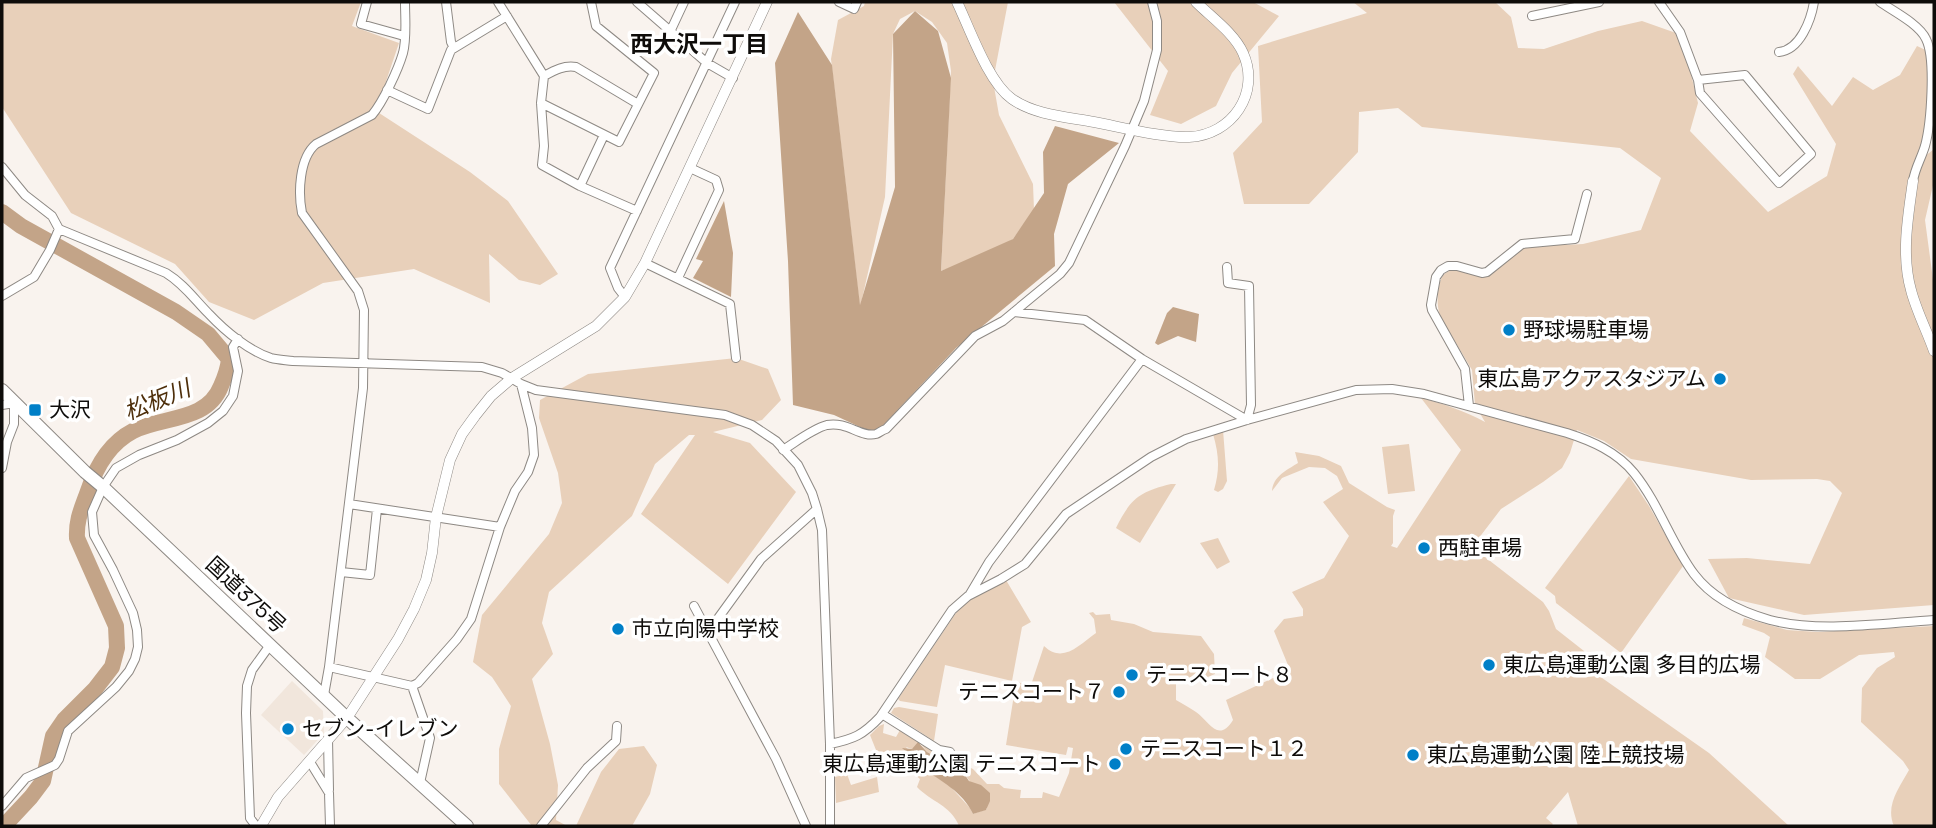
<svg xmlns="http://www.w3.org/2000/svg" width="1936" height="828" font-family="'Space Grotesk','Noto Sans JP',sans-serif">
<rect width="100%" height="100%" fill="#f9f3ee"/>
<path fill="#f1e6dc" d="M292,681L323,711L324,733L304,755L261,715Z"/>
<path fill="#e8d0ba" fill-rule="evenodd" d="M2,2H361L352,26L399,43L376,111L470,172L508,201L558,274L540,285L519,280L489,254L490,303L414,269L323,283L254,320L209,302L175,264L71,213L2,107Z
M865,2H1008L993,81L999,115L1033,184L1034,210L1013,239L987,255L941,271L951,71L947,43L932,22L915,11L900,19L893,34L885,197L860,308L831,59L838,20L864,6Z
M1114,2H1253L1279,16L1232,73L1216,106L1181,124L1150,115L1168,71Z
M1353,2H1495L1511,17L1518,48L1544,49L1598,31L1642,21L1676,33L1687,58L1698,103L1690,131L1768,212L1827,176L1836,144L1793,74L1798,66L1832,106L1853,77L1873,90L1900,75L1917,46L1934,54V76L1924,157L1934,149V181L1925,220L1934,287V605L1804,615L1729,598L1708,559L1747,558L1810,564L1842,493L1830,481L1817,479L1751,480L1631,459L1604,441L1577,430L1570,453L1562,468L1543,482L1501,509L1472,547L1543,602L1549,611L1556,629L1584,651L1595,673L1709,753L1789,826H1578L1568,792L1546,818L1553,824L1551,826H959C951,805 931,802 917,787L920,779L913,773L911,767L891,763L878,770L877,764L871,760V755L876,750L870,735L879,726L884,724L883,733L896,737L900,730L939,753L973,769L987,784H999L1004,788L1021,790L1020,798H1042L1043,792L1059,797L1069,773L1073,748L1068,747L1066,755L1006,745L1016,682L1031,685L1044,646C1063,664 1079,645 1096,633L1094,619L1089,613L1093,612L1096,615L1110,614L1111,620L1134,624L1153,632L1201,636L1214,654L1215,674L1198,681L1176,683V700C1183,704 1190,708 1196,712C1209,721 1218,744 1233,720L1226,700L1290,670L1274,631L1284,619L1303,616V609L1292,592L1324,578L1349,536L1323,502L1343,489L1337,476L1325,468L1309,467L1282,478L1272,491C1273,476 1287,470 1298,463L1295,452L1319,456L1341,466L1349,483L1387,507L1395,510L1393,516V543L1391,546L1397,548L1461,450L1421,398C1444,404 1465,411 1485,422L1475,405L1472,370L1440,316C1437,306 1437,297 1439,287C1443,259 1468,273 1486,277L1493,273L1521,248L1564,242L1567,245L1583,244L1641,230L1661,178L1620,148L1422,127L1398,108L1359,112L1358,152L1309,204H1244L1233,153L1262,122L1258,46L1367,13ZM921,744L927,752L963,772L987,805V809L973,814L970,808L949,785L921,767L906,747L912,749Z
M736,358L768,369L781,400L762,420L713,432L750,443L796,492L728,584L641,514L695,435H689L655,464L632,516L549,592L542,623L553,654L532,679L550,744L558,785L556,820L567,826H532L499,784V749L511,706L492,677L473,662L482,615L549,534L562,503L558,473L539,418L540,400L588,374Z
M1223,430L1227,481L1223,489L1218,492L1214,490C1220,470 1219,454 1213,434Z
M1409,444L1415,491L1388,494L1382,447Z
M1629,476L1649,506L1683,566L1621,653L1556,603L1555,596L1545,588Z
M1171,484H1176L1140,543L1116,528C1131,498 1139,492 1171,484Z
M1218,538L1230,562L1217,569L1200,543Z
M1006,580L1031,622L1022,627L1012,681L945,665L937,707L900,701L898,699L956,613L967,602L977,595Z
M1744,618L1787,630L1818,632L1934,626V826H1894C1885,806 1899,788 1909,770L1903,761L1861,722L1862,688L1877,668L1895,657L1894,652L1859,655L1820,679H1795L1765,657L1770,637L1764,633L1742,625Z
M899,707L938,714L934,741L891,713L894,708Z
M644,746L657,765L650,794L632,826H576L601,772L619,749Z
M847,774L851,785L877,777L879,792L836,803L835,777Z"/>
<path fill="#c3a488" d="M915,11L938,31L951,78L941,271L1013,239L1044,193L1043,152L1055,126L1119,143L1068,184L1054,234L1055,266L956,348L875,434L834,415L793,405L788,261L775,63L798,12L832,65L860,305L895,187L893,34Z
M724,201L733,253L731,297L693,278L703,261L696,259Z
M1173,307L1199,314L1196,342L1178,336L1158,345L1155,343L1167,313Z
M918,742L927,752L963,772L969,781L981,785L990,793V801L986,810L973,814C963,792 941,781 922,768C915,763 910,754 902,748L912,749Z"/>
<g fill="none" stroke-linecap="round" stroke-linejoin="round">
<path stroke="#c3a488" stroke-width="16" d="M2,212L21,226L176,312L208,334L229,359C228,369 225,377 221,386C207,422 163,416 133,431C110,443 96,467 88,491C82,508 76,519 77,538L116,626L117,648L112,667L95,689L64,720L53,736L43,781L31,797L4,826"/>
<defs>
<path id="minor" d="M367,2L361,24L404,36
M446,2L451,42L454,48
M498,2L544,76L541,103L544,146L542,165L580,186L637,211
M637,2L707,63L733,78
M839,2L854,9L857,2
M1659,2L1680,32L1698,80
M1880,2C1893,11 1919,24 1926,39C1936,59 1931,124 1925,146C1921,159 1915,168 1913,181
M1532,16L1599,2
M670,32L684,2
M1779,52C1800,50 1811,20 1814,2
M1745,75L1811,154L1779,183L1700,93L1698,80Z
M544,76C555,70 564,65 576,67L638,104
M387,90L428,109L451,50L507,16
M541,103L619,142L654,73L596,26L591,2
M2,167L25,195L52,216L59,229L166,273C184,284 195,300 209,314C225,331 249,351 271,358C278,360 286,360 293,361L482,367L502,373L521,384L536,390L725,415L752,425L776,441L798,465L812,493L817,509L822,530L830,744V826
M580,186L604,135
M645,263L730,304L736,358
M678,278L719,190L716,180L690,168
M2,296L34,277L50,250L59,229
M625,297L618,288L610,268L735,2
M1014,312L1085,320L1142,359L1247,420L1251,405L1249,286L1228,283L1227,267
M2,405L14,403V424L7,442L2,468
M1469,406L1465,369L1432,310L1431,305L1436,277L1441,270L1448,266H1457L1482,273L1487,272L1522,244L1575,239L1587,194
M783,450C796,442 812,429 827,425C847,421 861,438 876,434C879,433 882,430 886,429L975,336L1003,321L1060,274L1069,263L1125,146L1144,101L1157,50V21L1152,2
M349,504L500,527
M341,572L370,575L377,509
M970,594L989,562L1142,359
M694,606L776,759L806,826
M707,631L711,628L761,559L817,509
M329,667L412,686L418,683L457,639L471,619L500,527L515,491L528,472L534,455L532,428L521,384
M412,686L430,738L420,783
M324,695L329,667L363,388L364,310L358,291L302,213C298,193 299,158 316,144L372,115C383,102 398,70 403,53C407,38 405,18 405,2
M882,714L939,750L950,752
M328,739L329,790
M830,744C854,739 863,735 880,717L952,610L968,596L1001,579L1025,564L1066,514L1151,457L1186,439L1247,420L1356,390L1392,389L1424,394L1567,433C1592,441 1617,452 1634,473C1659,504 1671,543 1694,574C1712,598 1741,612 1770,620C1819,633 1884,623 1934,620
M310,762L329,793L330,826
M2,806L26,778L55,765L59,759L68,731L116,687L129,671L135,659L138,647L137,630L133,613L113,570L94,535L92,512L103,487L116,468L139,455L177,440L208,423L223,411L233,396L238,371L233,347L238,339
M256,826L250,818L246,713L247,686L252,670L270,645
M541,826L587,768L616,741L617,726"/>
<path id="tertiary" d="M957,2C970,29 988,82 1012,99C1035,115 1067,117 1094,122C1121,127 1163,138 1189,137C1232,135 1261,93 1243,53C1234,33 1211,17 1196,2
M1913,181C1908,216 1901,255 1911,290C1916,310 1927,331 1934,351
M261,826L278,797L347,718L398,639L414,609L426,580L432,553L436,517L450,460L462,434L475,416L491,396L512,378L596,326L625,297L645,263L767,2"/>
<path id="trunk" d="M2,390L85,472L103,487L347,718L467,826"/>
</defs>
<use href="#minor" stroke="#8e8984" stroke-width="10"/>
<use href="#tertiary" stroke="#8e8984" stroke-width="11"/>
<use href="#trunk" stroke="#8e8984" stroke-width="14"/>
<use href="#minor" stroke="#fff" stroke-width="8"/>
<use href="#tertiary" stroke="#fff" stroke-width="10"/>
<use href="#trunk" stroke="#fff" stroke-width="12"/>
</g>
<g fill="#007fc7" stroke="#fff" stroke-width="2.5">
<circle cx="1509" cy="330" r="7"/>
<circle cx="1720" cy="379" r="7"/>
<rect x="28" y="403" width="14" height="14" rx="3.5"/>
<circle cx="1424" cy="548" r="7"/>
<circle cx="618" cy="629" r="7"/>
<circle cx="1489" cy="665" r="7"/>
<circle cx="1132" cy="675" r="7"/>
<circle cx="1119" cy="692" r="7"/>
<circle cx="288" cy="729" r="7"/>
<circle cx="1126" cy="749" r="7"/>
<circle cx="1413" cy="755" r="7"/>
<circle cx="1115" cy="764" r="7"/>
</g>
<g text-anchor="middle" stroke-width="7" stroke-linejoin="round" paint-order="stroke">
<g font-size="21" fill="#0e0c0a" stroke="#fff" text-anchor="start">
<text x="1523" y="337">野球場駐車場</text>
<text x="1706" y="386" text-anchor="end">東広島アクアスタジアム</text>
<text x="49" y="417">大沢</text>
<text x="1438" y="555">西駐車場</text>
<text x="632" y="636">市立向陽中学校</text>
<text x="1503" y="672">東広島運動公園 多目的広場</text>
<text x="1146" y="682">テニスコート８</text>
<text x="1105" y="699" text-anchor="end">テニスコート７</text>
<text x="302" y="736">セブン-イレブン</text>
<text x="1140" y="756">テニスコート１２</text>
<text x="1427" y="762">東広島運動公園 陸上競技場</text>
<text x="1101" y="771" text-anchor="end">東広島運動公園 テニスコート</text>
</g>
<g font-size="21" fill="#0e0c0a" stroke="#fff">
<text transform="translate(246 595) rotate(43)" y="7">国道375号</text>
</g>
<g font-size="23" font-weight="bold" fill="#0e0c0a" stroke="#fff">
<text x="699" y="52">西大沢一丁目</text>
</g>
<g font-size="23" font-style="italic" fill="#4e2f0b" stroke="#fff">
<text transform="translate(157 400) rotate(-22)" y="8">松板川</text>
</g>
</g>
<rect width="1936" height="828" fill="none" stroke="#0e0c0a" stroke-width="7"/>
</svg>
